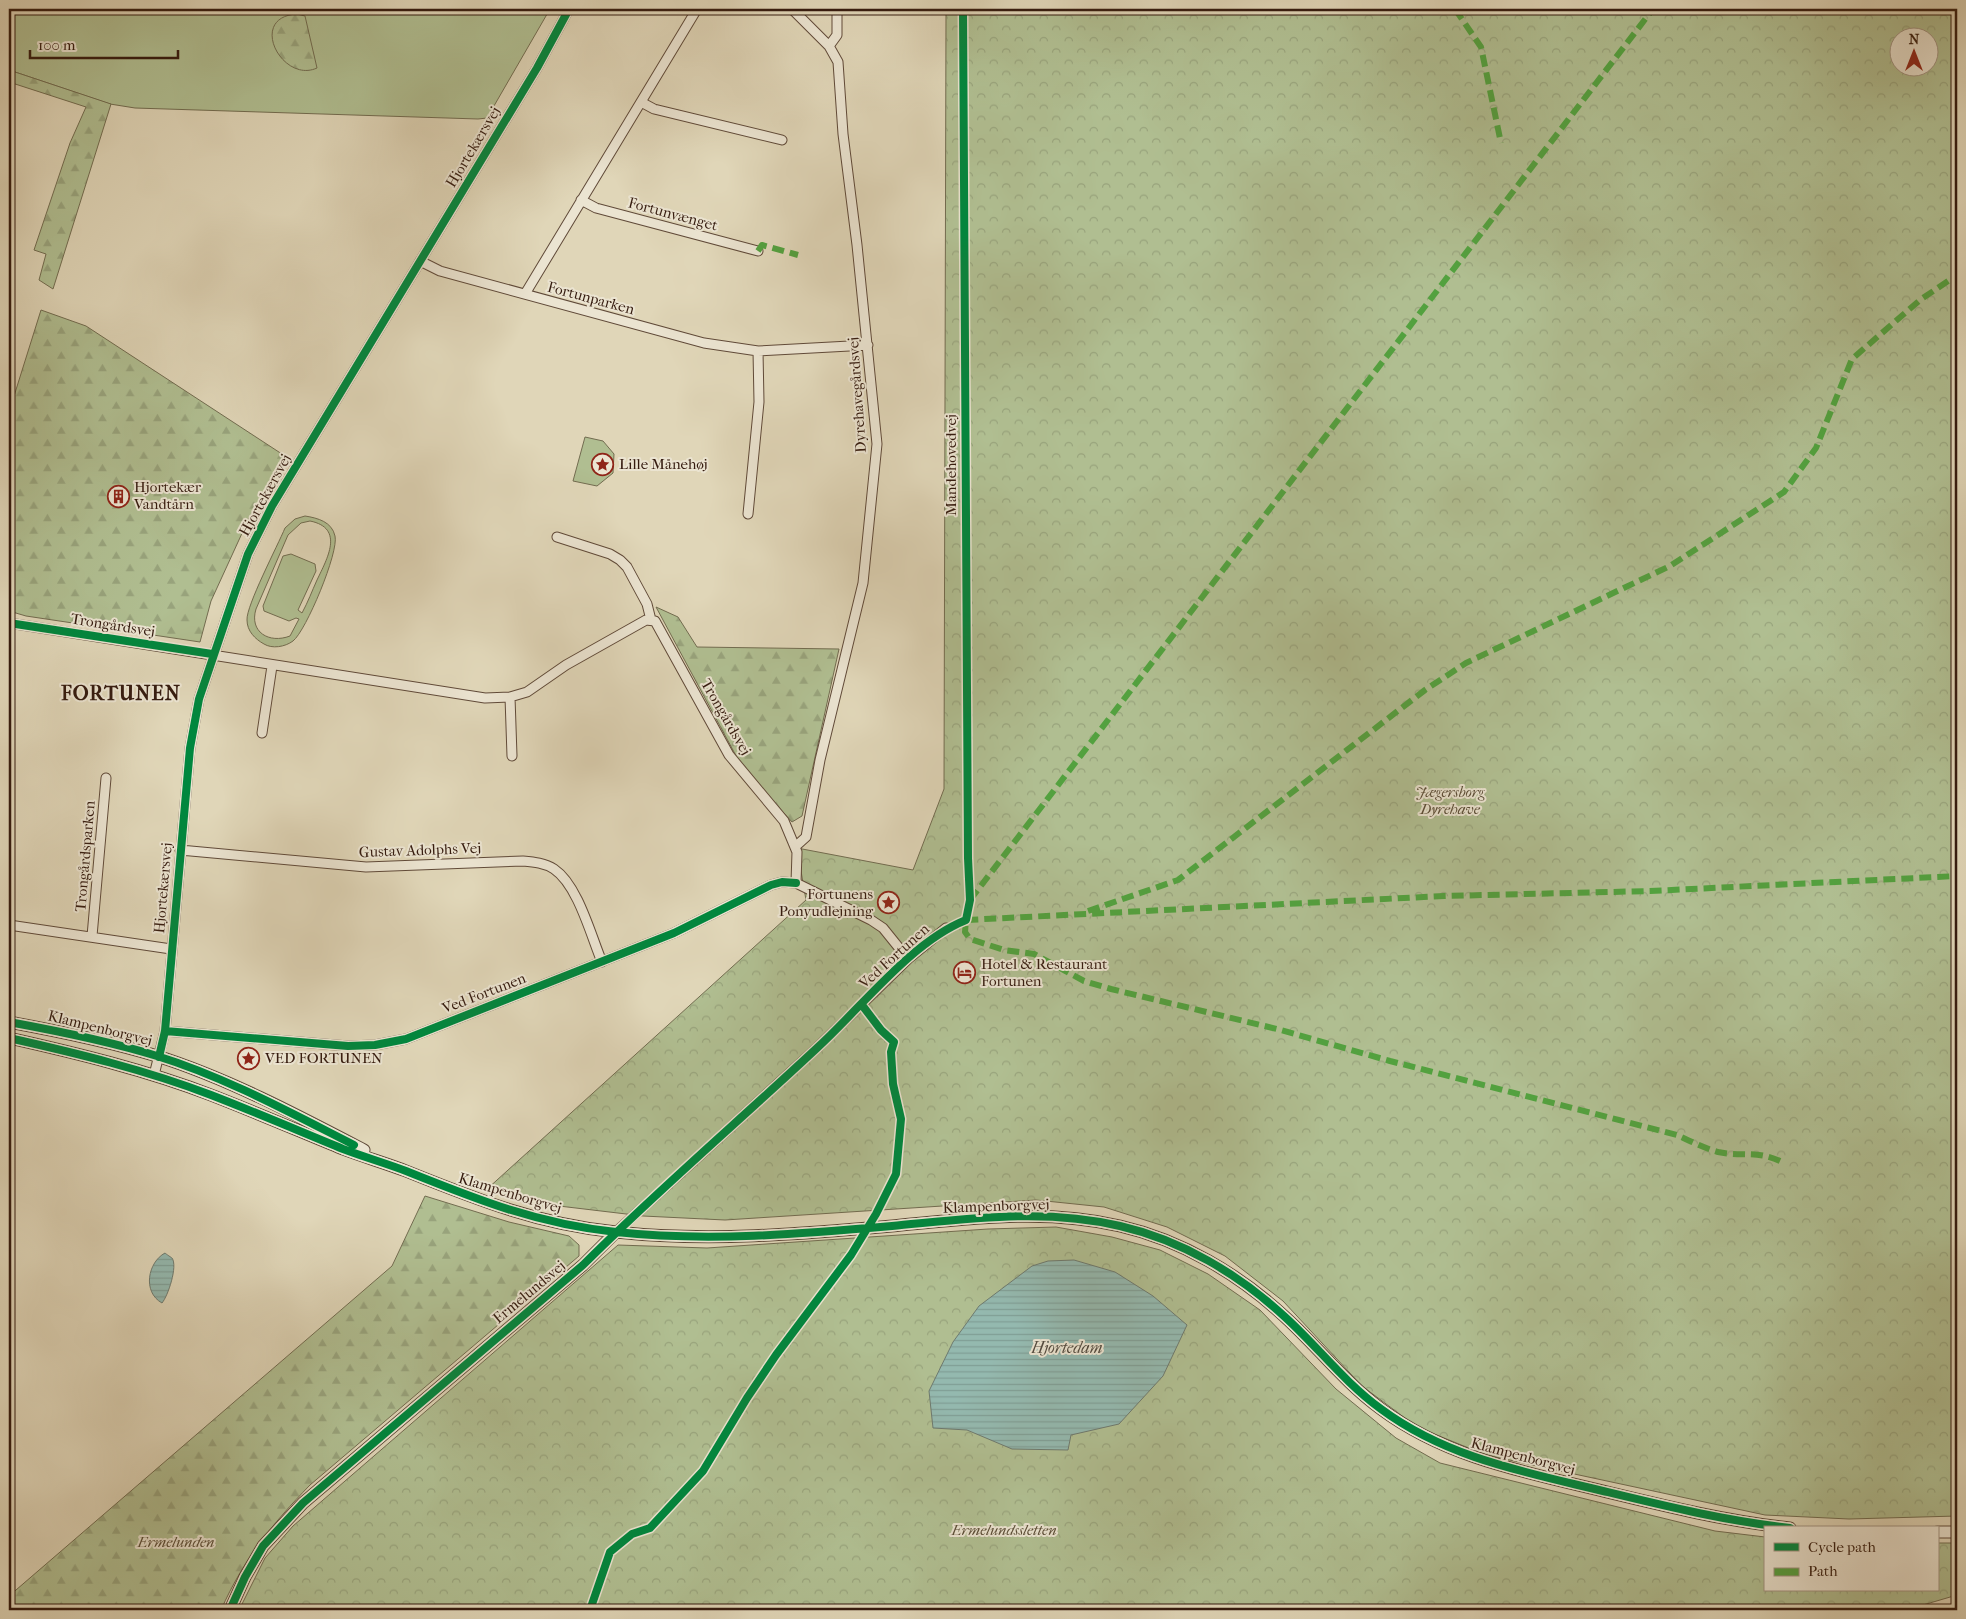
<svg xmlns="http://www.w3.org/2000/svg" width="1966" height="1619" font-family="'IM FELL French Canon',serif">
<defs>
<pattern id="forest-firs" width="22" height="20" patternUnits="userSpaceOnUse" patternTransform="scale(1.25)"><rect width="22" height="20" fill="#b0be91"/><path d="M5 1l3.5 6h-7zM16 11l3.5 6h-7z" fill="#98a37c"/></pattern>
<pattern id="park-crowns" width="20" height="18" patternUnits="userSpaceOnUse" patternTransform="scale(1.25)"><rect width="20" height="18" fill="#b0be91"/><path d="M2 6a3 3 0 1 1 6 0M12 15a3 3 0 1 1 6 0" fill="none" stroke="#98a37c"/></pattern>
<pattern id="water-rules" width="6" height="5" patternUnits="userSpaceOnUse" patternTransform="scale(1.25)"><rect width="6" height="5" fill="#94b9af"/><path d="M0 2.5h6" fill="none" stroke="#809e95"/></pattern>
</defs>
<rect width="100%" height="100%" fill="#e0d6b8"/>
<filter id="stains"><feTurbulence type="fractalNoise" baseFrequency=".004" numOctaves="4"/><feColorMatrix values="0 0 0 0 .2 0 0 0 0 .09 0 0 0 0 .02 0 0 0 .5 -.17"/></filter>
<radialGradient id="worn" r=".72"><stop offset=".6" stop-color="#630" stop-opacity="0"/><stop offset="1" stop-color="#630" stop-opacity=".3"/></radialGradient>
<path fill="#b0be91" stroke="#726c50" fill-rule="evenodd" d="M9,9H550L487,118L478,119L135,108L110,104L9,70Z
M585,437L603,441L614,454L613,473L597,486L573,481Z
M305,516C318,518 332,522 335,536C339,552 306,631 293,641C285,647 272,649 264,644C255,639 247,631 247,620C246,606 278,545 285,528L295,519ZM310,521C345,528 327,559 317,580C312,591 308,602 302,613L298,610L316,571L315,564L291,554L283,556L263,606L264,611L289,621L296,618L299,619L290,636C269,644 249,632 256,609L288,535L301,523Z"/>
<path fill="url(#forest-firs)" stroke="#726c50" d="M297,14L305,16L317,68C282,84 247,17 297,14Z
M9,70L111,104L53,289L39,280L46,254L34,250L70,143L86,107L9,82Z
M41,310L86,326L285,456L249,518L211,601L200,642L26,616L9,611V412Z
M656,607L678,617L697,647L839,649L802,816L792,822L741,765Z
M425,1196L509,1222L569,1236L579,1245V1256L310,1485C272,1524 243,1560 221,1610H9V1596L392,1266Z"/>
<path fill="url(#park-crowns)" stroke="#726c50" fill-rule="evenodd" d="M946,9H1957V1516L1849,1519L1765,1515L1486,1455L1417,1427L1362,1386L1283,1301L1225,1256L1167,1227L1104,1207L1036,1200L725,1220L643,1216L559,1206L486,1190L806,900L797,848L913,870L944,789ZM1898,38H1928V68H1898Z
M1056,1227L1112,1237L1160,1250L1208,1274L1260,1310L1336,1389L1396,1438L1440,1463L1715,1531L1765,1537V1590H1937V1543H1957V1595L1906,1610H239L265,1558L293,1526L618,1245L707,1248L988,1229Z"/>
<path fill="url(#water-rules)" stroke="#6e7a6f" d="M165,1253C166,1254 172,1258 172,1258C178,1266 168,1296 162,1303C142,1292 148,1262 165,1253Z
M1074,1260L1115,1272L1153,1296L1187,1325L1163,1376L1119,1424L1071,1435L1068,1450L1012,1449L967,1430L933,1428L929,1391L953,1342L979,1306L1032,1266L1048,1261Z"/>
<g fill="none" stroke-linecap="round" stroke-linejoin="round">
<defs>
<path id="minor" d="M792,9L829,46L838,62L843,134L857,245L877,444L863,583L820,760L806,837L796,846
M829,46L837,35V9
M641,102L654,109L782,140
M581,200L596,208L758,251
M420,261L440,271L704,343L758,351L868,345
M525,294L697,9
M748,514L759,402L758,351
M557,537L610,554L620,560L627,567L647,604L651,620
M9,623L485,698L510,697L527,692L566,665L646,620L655,621L729,755L784,821L797,852L796,883
M510,697L512,756
M262,733L272,666
M180,850L366,867L523,861C534,862 545,863 554,869C578,885 591,936 602,962
M9,925L171,949
M92,936L106,778
M165,1031L348,1046L375,1045L406,1039L674,933L771,885L782,882L796,883L871,920L883,928L908,959
M154,1075L165,1031L190,748L199,699L248,554L272,506L537,68L569,9
M616,1232L818,1047L908,959L946,928"/>
<path id="tertiary" d="M9,1022C58,1031 108,1041 157,1056C227,1078 299,1116 364,1150
M9,1038C76,1053 146,1070 211,1095C255,1112 299,1131 343,1149C364,1157 385,1163 406,1171C478,1200 538,1224 616,1232C707,1242 801,1234 892,1226C968,1219 1044,1208 1120,1226C1181,1240 1239,1274 1285,1317C1318,1347 1344,1382 1381,1409C1447,1458 1525,1472 1603,1491C1665,1506 1726,1521 1790,1528
M1937,1532H1957
M230,1610L245,1577L263,1546L303,1503L583,1265L616,1232"/>
</defs>
<use href="#minor" stroke="#604a39" stroke-width="11"/>
<use href="#tertiary" stroke="#604a39" stroke-width="13"/>
<use href="#minor" stroke="#ebe4d1" stroke-width="9"/>
<use href="#tertiary" stroke="#ebe4d1" stroke-width="11"/>
<path stroke="#53a13f" stroke-width="6" stroke-dasharray="12 6" stroke-linecap="butt" d="M1455,9L1481,47L1501,143
M758,251L762,245L798,255
M970,900L1653,9
M1088,911L1178,880L1425,690L1466,663L1670,566L1784,492L1816,448L1852,359L1920,300L1957,275
M1780,1161C1756,1150 1742,1157 1718,1152C1704,1148 1690,1141 1677,1135L1390,1061L1277,1029L1111,989L1084,981L1034,954L1004,950L970,939L965,932L966,920L1444,896L1650,891L1957,876"/>
<defs>
<path id="cycleway" d="M9,623L212,654
M9,1022C58,1031 109,1041 157,1056C225,1077 291,1113 354,1145
M165,1031L348,1046L375,1045L406,1039L674,933L771,885L782,882L796,883
M9,1038C76,1053 146,1070 211,1095C255,1112 299,1131 343,1149C364,1157 385,1163 406,1171C478,1200 538,1224 616,1232C707,1242 801,1234 892,1226C968,1219 1044,1208 1120,1226C1181,1240 1239,1274 1285,1317C1318,1347 1344,1382 1381,1409C1447,1458 1525,1472 1603,1491C1665,1506 1726,1521 1790,1528
M159,1057L165,1031L190,748L199,699L248,554L272,506L537,68L569,9
M230,1610L245,1577L263,1546L303,1503L583,1265C658,1190 739,1121 817,1048C861,1008 911,942 966,920L970,900L968,858L963,9
M590,1610L610,1552L632,1534L650,1528L703,1471L747,1398L776,1355L851,1255L876,1214L896,1174L901,1119L893,1084L891,1052L894,1042L881,1030L862,1005"/>
</defs>
<use href="#cycleway" stroke="#ebe4d1" stroke-width="11"/>
<use href="#cycleway" stroke="#00873e" stroke-width="8"/>
</g>
<defs>
<symbol id="sight-ring" viewBox="-11 -11 22 22"><circle r="9.5" fill="#ebe4d1" stroke="#8f2418" stroke-width="1.5"/><path d="M0-6L1.8-2.2L6-1.7L2.9 1.2L3.7 5.4L0 3.3L-3.7 5.4L-2.9 1.2L-6-1.7L-1.8-2.2Z" fill="#8f2418"/></symbol>
<symbol id="building-ring" viewBox="-11 -11 22 22"><circle r="9.5" fill="#ebe4d1" stroke="#8f2418" stroke-width="1.5"/><path d="M-4-6H4V6H1V3H-1V6H-4ZM-2.5-4.3h1.7v1.8h-1.7ZM.8-4.3h1.7v1.8H.8ZM-2.5-1h1.7V.8h-1.7ZM.8-1h1.7V.8H.8Z" fill="#8f2418"/></symbol>
<symbol id="hotel-ring" viewBox="-11 -11 22 22"><circle r="9.5" fill="#ebe4d1" stroke="#8f2418" stroke-width="1.5"/><path d="M-6-4.5h1.5V1H6V5H4.5V3h-9V5H-6ZM-4 0a1.8 1.8 0 1 1 3.6 0ZM.5 0V-2.5h3Q6-2.5 6 0Z" fill="#8f2418"/></symbol>
</defs>
<g fill-rule="evenodd">
<use href="#sight-ring" x="590" y="452" width="25" height="25"/>
<use href="#building-ring" x="106" y="484" width="25" height="25"/>
<use href="#sight-ring" x="876" y="890" width="25" height="25"/>
<use href="#hotel-ring" x="952" y="960" width="25" height="25"/>
<use href="#sight-ring" x="236" y="1046" width="25" height="25"/>
</g>
<g text-anchor="middle" stroke-width="4" stroke-linejoin="round" paint-order="stroke">
<g font-size="15" fill="#351b0f" stroke="#ebe4d1">
<text transform="translate(473 147) rotate(-59)" y="5">Hjortekærsvej</text>
<text transform="translate(673 214) rotate(15)" y="5">Fortunvænget</text>
<text transform="translate(591 298) rotate(15)" y="5">Fortunparken</text>
<text transform="translate(857 395) rotate(-94)" y="5">Dyrehavegårdsvej</text>
<text transform="translate(951 465) rotate(-90)" y="5">Mandehovedvej</text>
<text transform="translate(265 495) rotate(-61)" y="5">Hjortekærsvej</text>
<text transform="translate(113 625) rotate(9)" y="5">Trongårdsvej</text>
<text transform="translate(726 717) rotate(60)" y="5">Trongårdsvej</text>
<text transform="translate(420 850) rotate(-2)" y="5">Gustav Adolphs Vej</text>
<text transform="translate(85 856) rotate(-85)" y="5">Trongårdsparken</text>
<text transform="translate(163 888) rotate(-85)" y="5">Hjortekærsvej</text>
<text transform="translate(894 956) rotate(-42)" y="5">Ved Fortunen</text>
<text transform="translate(484 993) rotate(-21)" y="5">Ved Fortunen</text>
<text transform="translate(100 1028) rotate(14)" y="5">Klampenborgvej</text>
<text transform="translate(510 1193) rotate(17)" y="5">Klampenborgvej</text>
<text transform="translate(996 1206) rotate(-2)" y="5">Klampenborgvej</text>
<text transform="translate(529 1292) rotate(-40)" y="5">Ermelundsvej</text>
<text transform="translate(1523 1456) rotate(15)" y="5">Klampenborgvej</text>
</g>
<g font-size="15" fill="#351b0f" stroke="#ebe4d1" text-anchor="start">
<text x="619" y="469">Lille Månehøj</text>
<text x="134" y="492">Hjortekær<tspan x="134" dy="17">Vandtårn</tspan></text>
<text x="873" y="899" text-anchor="end">Fortunens<tspan x="873" dy="17">Ponyudlejning</tspan></text>
<text x="981" y="969">Hotel &amp; Restaurant<tspan x="981" dy="17">Fortunen</tspan></text>
<text x="265" y="1063">VED FORTUNEN</text>
</g>
<g font-size="15" font-style="italic" fill="#5a4c36" stroke="#ebe4d1">
<text x="1450" y="797">Jægersborg<tspan x="1450" dy="17">Dyrehave</tspan></text>
<text x="1004" y="1535">Ermelundssletten</text>
<text x="176" y="1547">Ermelunden</text>
</g>
<g font-size="16" font-style="italic" fill="#524a3f" stroke="#ebe4d1">
<text x="1067" y="1353">Hjortedam</text>
</g>
<g font-size="20" font-weight="bold" letter-spacing="1" fill="#351b0f" stroke="#ebe4d1">
<text x="121" y="700">FORTUNEN</text>
</g>
</g>
<rect width="1966" height="1619" fill="none" stroke="#e0d6b8" stroke-width="30"/>
<rect x="10" y="10" width="1946" height="1599" fill="none" stroke="#351b0f" stroke-width="2.5"/>
<rect x="15" y="15" width="1936" height="1589" fill="none" stroke="#351b0f"/>
<rect x="1764" y="1526" width="175" height="65" fill="#ebe4d1" stroke="#a29483"/>
<rect x="1774" y="1543" width="25" height="8" fill="#00873e" stroke="#a29483"/>
<text x="1808" y="1552" font-size="15" fill="#351b0f">Cycle path</text>
<rect x="1774" y="1568" width="25" height="8" fill="#53a13f" stroke="#a29483"/>
<text x="1808" y="1576" font-size="15" fill="#351b0f">Path</text>
<g transform="translate(1914 52)"><circle r="24" fill="#ebe4d1" stroke="#a29483"/>
<path d="M0-4L9 19L0 12L-9 19Z" fill="#8f2418"/>
<text y="-8" font-size="14" font-weight="bold" text-anchor="middle" fill="#351b0f">N</text>
</g>
<path d="M30 50v8h148v-8" fill="none" stroke="#351b0f" stroke-width="2.5"/>
<text x="38" y="50" font-size="15" fill="#351b0f" stroke="#ebe4d1" stroke-width="4" paint-order="stroke">100 m</text>
<rect width="100%" height="100%" filter="url(#stains)"/>
<rect width="100%" height="100%" fill="url(#worn)"/>
</svg>
